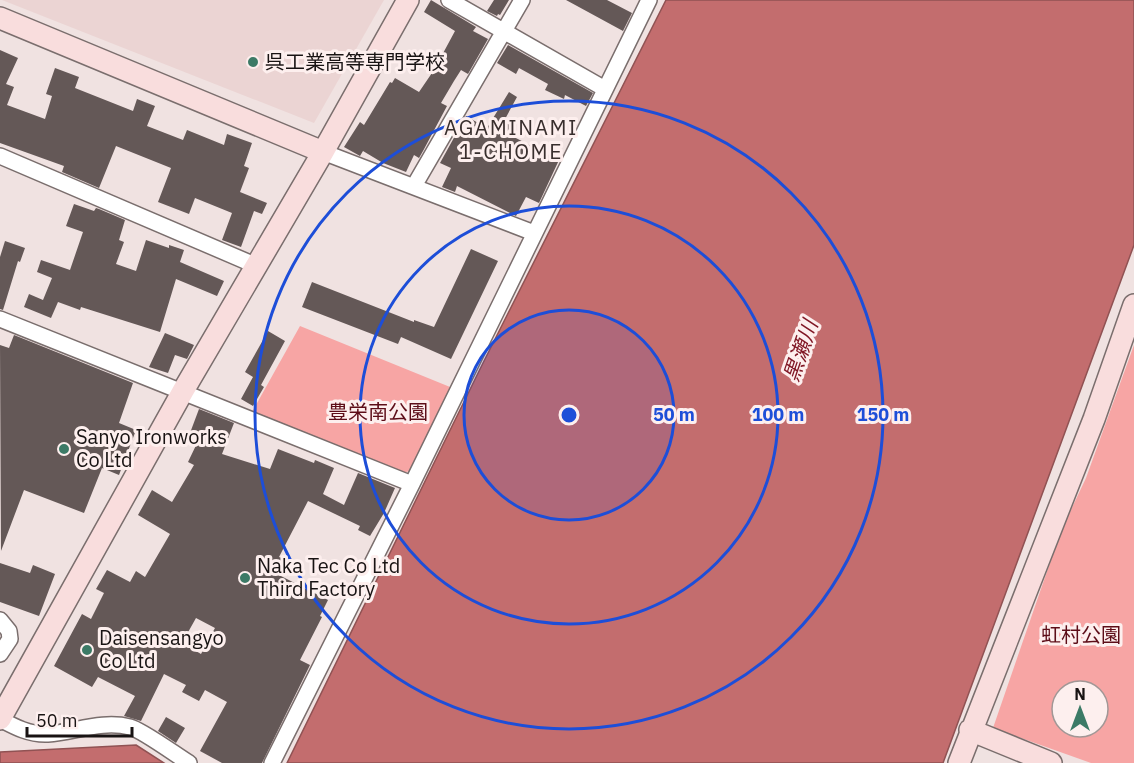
<svg xmlns="http://www.w3.org/2000/svg" width="1134" height="763" font-family="'IBM Plex Sans','Noto Sans JP',sans-serif">
<rect width="100%" height="100%" fill="#f0e2e1"/>
<path fill="#ebd4d3" d="M2,0H384L314,123Z"/>
<path fill="#f7a5a4" fill-rule="evenodd" d="M300,326L455,389L413,470L396,475L252,412Z
M1134,345V763H1091L993,728L1061,531L1086,478ZM1062,691H1098V727H1062Z"/>
<path fill="#c36d6e" stroke="#905253" stroke-width="1.5" d="M666,0H1134V245L943,763H287L483,363Z
M136,745L164,763H0V752Z"/>
<path fill="#645857" fill-rule="evenodd" d="M431,0L476,27L473,31L488,39L468,74L461,70L454,81L441,103L447,106L423,151L419,158L414,155L406,172L383,163L363,151L360,156L344,147L360,122L364,125L390,82L392,83L395,78L419,92L434,70L455,31L424,12Z
M494,0H509L500,15L498,14L497,16L487,11Z
M566,0H607L632,13L623,31Z
M508,45L593,93L586,106L565,95L564,99L545,90L548,84L519,68L516,74L497,63Z
M0,50L18,58L6,84L14,87L7,105L45,119L52,96L46,94L55,68L79,77L75,88L133,111L137,99L155,106L147,126L183,140L187,130L224,145L227,134L252,143L244,166L249,168L240,192L267,203L262,214L254,211L241,247L222,240L232,213L195,198L189,214L158,202L171,168L116,146L99,188L62,172L64,166L0,143Z
M509,92L517,97L504,121L511,126L506,133L559,160L539,203L526,197L516,216L457,186L455,192L442,187L451,168L440,163L466,116L487,128Z
M74,204L94,211L96,208L99,209L125,220L119,240L124,242L116,264L136,271L146,240L169,248V245L184,250L180,262L224,281L217,296L176,279L160,332L81,307L80,310L58,302L51,318L24,307L29,294L43,300L52,278L37,272L41,260L70,270L83,232L66,226Z
M5,241L25,248L20,262L18,261L3,310L0,309V257Z
M471,249L498,261L451,359L401,337L398,344L302,307L312,282L414,322V320L434,327Z
M268,331L285,341L261,385L264,387L253,406L241,399L253,377L245,372Z
M165,333L194,345L187,359L175,355L168,373L149,367Z
M14,335L133,383L119,423L136,430L119,475L102,468L84,513L24,490L1,551L0,345L9,348Z
M199,409L234,423L222,454L270,469L278,449L314,463L315,460L334,468L323,494L344,505L358,473L395,488L384,513L370,536L358,530L360,526L308,501L279,557L284,559L277,574L328,600L320,616L322,617L300,660L310,665L262,763H222L200,751L227,702L205,690L199,701L182,692L186,685L164,674L141,721L124,716L135,696L98,677L92,687L54,666L82,614L91,619L104,593L96,589L107,570L130,582L136,571L145,577L170,534L138,515L152,490L172,502L194,465L188,462L200,437L190,433ZM196,618L215,628L201,654L182,643Z
M0,563L30,573L33,565L55,574L39,616L0,602Z
M166,717L185,728L176,743L158,731Z"/>
<g fill="none" stroke-linecap="round" stroke-linejoin="round">
<defs>
<path id="street" d="M449,0L605,89
M323,152L534,233
M0,156L257,266
M414,186L522,0
M0,319L412,484
M0,620L9,631L10,639L0,654
M0,719C15,727 30,735 48,734C75,732 102,720 130,727C142,730 176,755 189,763
M272,763L412,484L649,0"/>
<path id="secondary" d="M0,18L323,152
M0,719L183,391L323,152L408,0
M970,730L1051,763
M959,763L1094,419L1134,305"/>
</defs>
<use href="#street" stroke="#7a6e6d" stroke-width="18"/>
<use href="#secondary" stroke="#7a6e6d" stroke-width="24"/>
<use href="#street" stroke="#fff" stroke-width="15"/>
<use href="#secondary" stroke="#f9dddd" stroke-width="21"/>
</g>
<circle cx="569" cy="415" r="105" fill="#1d4ed8" fill-opacity=".12"/>
<g fill="none" stroke="#1d4ed8" stroke-width="3">
<circle cx="569" cy="415" r="105"/>
<circle cx="569" cy="415" r="209"/>
<circle cx="569" cy="415" r="314"/>
</g>
<g fill="#3c7a66" stroke="#fdefee" stroke-width="2">
<circle cx="253" cy="62" r="6"/>
<circle cx="64" cy="449" r="6"/>
<circle cx="245" cy="578" r="6"/>
<circle cx="87" cy="650" r="6"/>
</g>
<g text-anchor="middle" stroke-width="6" stroke-linejoin="round" paint-order="stroke">
<g font-size="20" fill="#181313" stroke="#fdefee" text-anchor="start">
<text x="265" y="69">呉工業高等専門学校</text>
<text x="76" y="444">Sanyo Ironworks<tspan x="76" dy="23">Co Ltd</tspan></text>
<text x="257" y="573">Naka Tec Co Ltd<tspan x="257" dy="23">Third Factory</tspan></text>
<text x="99" y="645">Daisensangyo<tspan x="99" dy="23">Co Ltd</tspan></text>
</g>
<g font-size="20" fill="#5d0d18" stroke="#fdefee">
<text x="378" y="419">豊栄南公園</text>
<text x="1081" y="642">虹村公園</text>
</g>
<g font-size="21" letter-spacing="1.5" fill="#382e2d" stroke="#fdefee">
<text x="511" y="135">AGAMINAMI<tspan x="511" dy="24">1-CHOME</tspan></text>
</g>
<g font-size="21" font-style="italic" fill="#811725" stroke="#fdefee">
<text transform="translate(801 351) rotate(-71)" y="7">黒瀬川</text>
</g>
</g>
<circle cx="569" cy="415" r="9" fill="#1d4ed8" stroke="#fdefee" stroke-width="3"/>
<g font-size="18" text-anchor="middle" font-weight="bold" fill="#1d4ed8" stroke="#fdefee" stroke-width="6" stroke-linejoin="round" paint-order="stroke">
<text x="674" y="421">50 m</text>
<text x="778" y="421">100 m</text>
<text x="883" y="421">150 m</text>
</g>
<g transform="translate(1080 709)"><circle r="28" fill="#fdefee" stroke="#a19796" stroke-width="1.5"/>
<path d="M0-4.5L10 22L0 15L-10 22Z" fill="#3c7a66"/>
<text y="-9" font-size="16" font-weight="bold" text-anchor="middle" fill="#181313">N</text>
</g>
<path d="M27 727v9h105v-9" fill="none" stroke="#181313" stroke-width="3"/>
<text x="36" y="727" font-size="18" fill="#181313" stroke="#fdefee" stroke-width="4.5" paint-order="stroke">50 m</text>
</svg>
